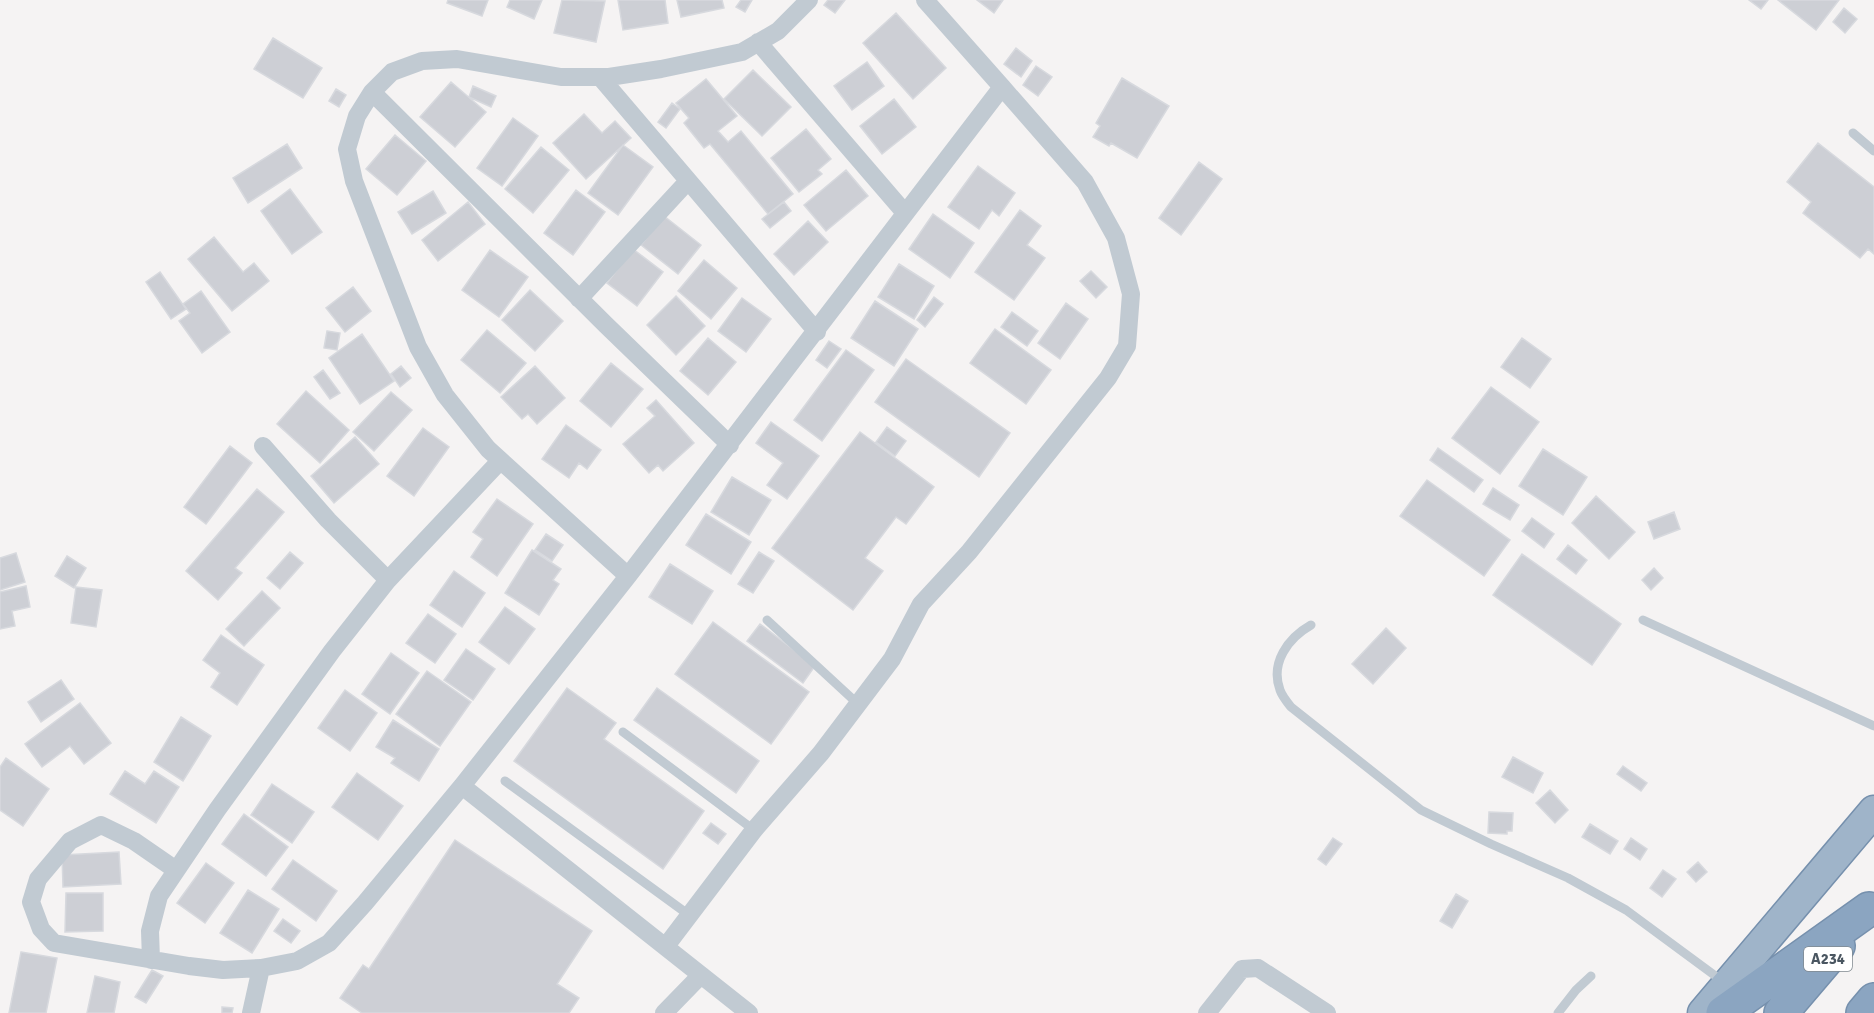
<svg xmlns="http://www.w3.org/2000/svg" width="1874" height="1013" font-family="Signika,sans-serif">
<rect width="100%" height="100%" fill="#f5f3f3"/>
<path fill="#cdcfd5" stroke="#d7d9de" stroke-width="1.5" d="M448,0H488L482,16L447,3Z
M510,0H542L534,19L507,7Z
M562,0L605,1L596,42L554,33Z
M618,0H665L668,23L623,30Z
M677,0H722L724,8L681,17Z
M741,0H752L745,12L736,7Z
M828,0H845L835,13L824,5Z
M977,0H1003L994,13Z
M1749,0H1768L1761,9Z
M1778,0H1839L1816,30Z
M1844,8L1857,19L1845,33L1833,22Z
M896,13L946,68L913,99L863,43Z
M273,38L322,68L303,98L254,69Z
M1016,48L1032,61L1021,77L1004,64Z
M867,62L884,86L852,110L834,86Z
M1036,66L1052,77L1038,96L1023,85Z
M753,70L791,107L762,136L724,99Z
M1122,78L1169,106L1137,158L1111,143L1109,146L1093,137L1100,126L1096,123Z
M706,79L737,116L718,131L728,142L741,131L793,194L768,214L710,144L704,148L684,123L689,118L676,103Z
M451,82L486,112L455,147L420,117Z
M473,86L496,96L491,107L469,97Z
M336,89L346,95L339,107L329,101Z
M894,99L916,127L882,154L860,126Z
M672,103L680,109L666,128L658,122Z
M584,114L602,133L615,121L631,138L586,179L553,143Z
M513,118L538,136L502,186L477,168Z
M806,129L831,159L818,170L822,174L799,192L771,158Z
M395,135L426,161L397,195L366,169Z
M1818,143L1874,187V254L1868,249L1860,258L1803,213L1811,202L1787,182Z
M287,144L302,168L248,203L233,178Z
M623,145L653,167L618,215L588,193Z
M541,147L569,170L533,213L505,189Z
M1199,162L1222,179L1181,235L1159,218Z
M978,166L1015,193L999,216L992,210L979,229L948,207Z
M846,170L868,196L826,231L804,205Z
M290,189L322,232L292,254L261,211Z
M576,190L605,212L573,255L544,233Z
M433,191L446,213L412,234L398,212Z
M468,202L485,224L438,261L422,240Z
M784,202L791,211L770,228L762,219Z
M1020,210L1041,226L1027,245L1045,258L1014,300L975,272Z
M933,214L974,243L950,278L909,249Z
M664,216L701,245L678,274L641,245Z
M808,221L828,242L794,275L774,254Z
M214,237L243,272L254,263L269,281L232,311L188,259Z
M633,249L663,272L637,306L607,283Z
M490,250L528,277L499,317L462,290Z
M704,260L737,288L711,319L678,291Z
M899,264L934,286L914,319L878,297Z
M1091,271L1107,287L1096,298L1080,281Z
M160,272L186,309L171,319L146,282Z
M353,287L371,311L345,332L326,308Z
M530,290L563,321L535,351L502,320Z
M201,291L230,332L202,353L179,321L190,313L183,304Z
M676,296L705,326L676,355L647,325Z
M934,297L943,304L925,327L917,320Z
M742,298L771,319L746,352L718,331Z
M875,301L918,329L894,366L851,338Z
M1066,303L1088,319L1060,359L1038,343Z
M1012,312L1038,331L1027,346L1001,327Z
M995,329L1051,370L1026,404L970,363Z
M487,330L526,363L500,393L461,360Z
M327,331L340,333L337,350L324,348Z
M362,334L394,381L360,404L329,358Z
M708,338L736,362L708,395L680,371Z
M1522,338L1551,359L1530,388L1501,367Z
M829,341L841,349L827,368L816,360Z
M846,350L874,370L822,441L794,420Z
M906,359L1010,433L979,477L875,402Z
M611,363L643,389L611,427L580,401Z
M401,366L411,378L400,387L391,374Z
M535,366L565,398L537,424L528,414L522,419L501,397Z
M323,370L340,393L330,399L314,377Z
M1491,387L1539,422L1500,474L1452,438Z
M306,391L349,430L320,463L277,424Z
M391,392L412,410L374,451L353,432Z
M656,400L694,443L663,471L658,465L649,473L623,444L655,416L647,408Z
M771,422L819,456L787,499L767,485L783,463L756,443Z
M566,425L601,450L587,469L579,463L569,478L542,459Z
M887,427L906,441L895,456L876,442Z
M423,428L449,447L414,496L387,476Z
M860,432L934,487L906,524L896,517L865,558L883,571L853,610L772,548Z
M355,437L379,464L334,503L311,476Z
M230,446L252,463L206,524L184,507Z
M1438,448L1483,480L1474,492L1430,460Z
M1543,449L1587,477L1563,515L1519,486Z
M732,477L771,500L749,535L711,512Z
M1427,480L1510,540L1484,576L1400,516Z
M1493,488L1519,505L1510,520L1483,504Z
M257,489L284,512L235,568L242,573L218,600L186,571Z
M1596,496L1635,532L1609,559L1572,523Z
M497,499L533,524L497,576L471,557L483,539L473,532Z
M1674,512L1680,529L1654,539L1648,522Z
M706,514L751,542L731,574L686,545Z
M1532,518L1554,534L1544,548L1522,531Z
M546,534L563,545L552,561L535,550Z
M1568,545L1587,560L1576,574L1557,559Z
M532,550L561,569L553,580L559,584L539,615L505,593Z
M290,552L303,563L280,589L267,578Z
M759,552L774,561L753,593L738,584Z
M16,553L25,582L0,590V558Z
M1522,554L1621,624L1592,665L1493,595Z
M67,556L86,568L74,588L55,576Z
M670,564L713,591L692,624L649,597Z
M1654,568L1663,578L1651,590L1642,580Z
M454,571L485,593L462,627L430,605Z
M26,586L30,607L12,611L15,626L0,629V592Z
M76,587L102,590L96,627L71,623Z
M262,591L280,608L244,646L226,629Z
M505,607L535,629L509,664L479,642Z
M428,614L456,634L435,663L406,643Z
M713,622L809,692L771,744L675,674Z
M760,624L815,666L803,683L747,641Z
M1386,628L1406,648L1373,684L1352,664Z
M221,635L264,665L237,705L211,687L220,673L203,660Z
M466,649L495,669L473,700L444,680Z
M391,653L419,673L390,714L362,694Z
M427,671L471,702L440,746L396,714Z
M61,680L74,699L41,722L28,702Z
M567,688L616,723L604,739L704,811L663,869L514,761Z
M657,688L759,761L736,793L634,720Z
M345,690L377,713L350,751L318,728Z
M80,703L111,743L84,764L70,746L42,767L25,744Z
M181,717L211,736L183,781L154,762Z
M393,720L439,749L419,781L391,763L395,758L376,747Z
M1513,757L1543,773L1533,793L1502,777Z
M6,758L49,789L23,826L0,810V767Z
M1623,766L1647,783L1641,791L1617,774Z
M125,771L145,784L154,771L179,787L156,823L110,794Z
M357,773L403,806L378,840L332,807Z
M272,784L314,812L292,843L251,815Z
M1550,790L1568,810L1555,823L1536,803Z
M1489,812L1513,813L1512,831H1507V834L1488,833Z
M244,814L288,847L266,876L222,844Z
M711,823L726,834L718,844L703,833Z
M1590,824L1618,841L1610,854L1582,837Z
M1333,838L1342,844L1326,865L1318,859Z
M1631,838L1647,849L1640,860L1624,849Z
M455,840L592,931L557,984L579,998L569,1013H362L340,998L363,965L369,969Z
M119,852L121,884L63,887L62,855Z
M293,860L337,891L316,921L272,889Z
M1698,862L1707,872L1696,882L1687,872Z
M206,863L234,883L205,923L177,903Z
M1663,870L1676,879L1662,897L1650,888Z
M248,890L279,909L252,953L220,933Z
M66,893H103V931L65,932Z
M1456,894L1468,901L1452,928L1440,921Z
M283,919L300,931L291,943L274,931Z
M21,952L57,958L46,1013H9Z
M152,970L163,976L146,1003L135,997Z
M95,976L120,982L114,1013H87Z
M222,1007L233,1008L232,1013H222Z"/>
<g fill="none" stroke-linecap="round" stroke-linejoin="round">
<defs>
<path id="trunk" d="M1703,1013L1874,811"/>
<path id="motorway" d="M1723,1013L1869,909
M1781,1013L1838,946
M1863,1013L1874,1000"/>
</defs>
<use href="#trunk" stroke="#7690ad" stroke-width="33"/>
<use href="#motorway" stroke="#7690ad" stroke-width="36"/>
<path stroke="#c1cad2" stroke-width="9" d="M1853,133L1874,151
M767,620L858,704
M1643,620L1874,726
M1311,625C1288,638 1270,663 1280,690C1282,696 1287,702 1291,707L1421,810L1491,844L1568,878L1626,910L1725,983
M623,732L754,830
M505,781L689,915
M1558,1013L1576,990L1591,976"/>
<path stroke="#c1cad2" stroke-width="18" d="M758,42L905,213
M600,77L817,332
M372,92L606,325L730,445
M579,299L688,181
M263,446L328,520L388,580
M628,576L488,449L445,395L418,347L354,181L347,149L357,116L372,92L392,72L422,61L457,59L561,77H609L661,69L742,52L778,31L809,0
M462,786L749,1013
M176,870L134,841L101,825L70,841L38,879L31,902L41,929L54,943L189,966L223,970L261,968L297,961L329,943L365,903L462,786L628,576L1002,87L925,0
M666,946L754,830L821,753L858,704L892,659L921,604L969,552L1108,378L1127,346L1131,294L1116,238L1085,182L1002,87
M151,960L150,931L159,896L217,810L332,651L388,580L500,461
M251,1013L261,968
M664,1013L701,975
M1207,1013L1242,969L1258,968L1327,1013"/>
<use href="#trunk" stroke="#9fb4c9" stroke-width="30"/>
<use href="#motorway" stroke="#8ba5c1" stroke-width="33"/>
</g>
<g text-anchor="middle" stroke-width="5" stroke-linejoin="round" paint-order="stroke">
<rect fill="#fff" stroke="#808990" stroke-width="1.5" x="1804" y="947" width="48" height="24" rx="4.5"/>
<g font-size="15" font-weight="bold" fill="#4a5661">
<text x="1828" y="964">A234</text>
</g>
</g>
</svg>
